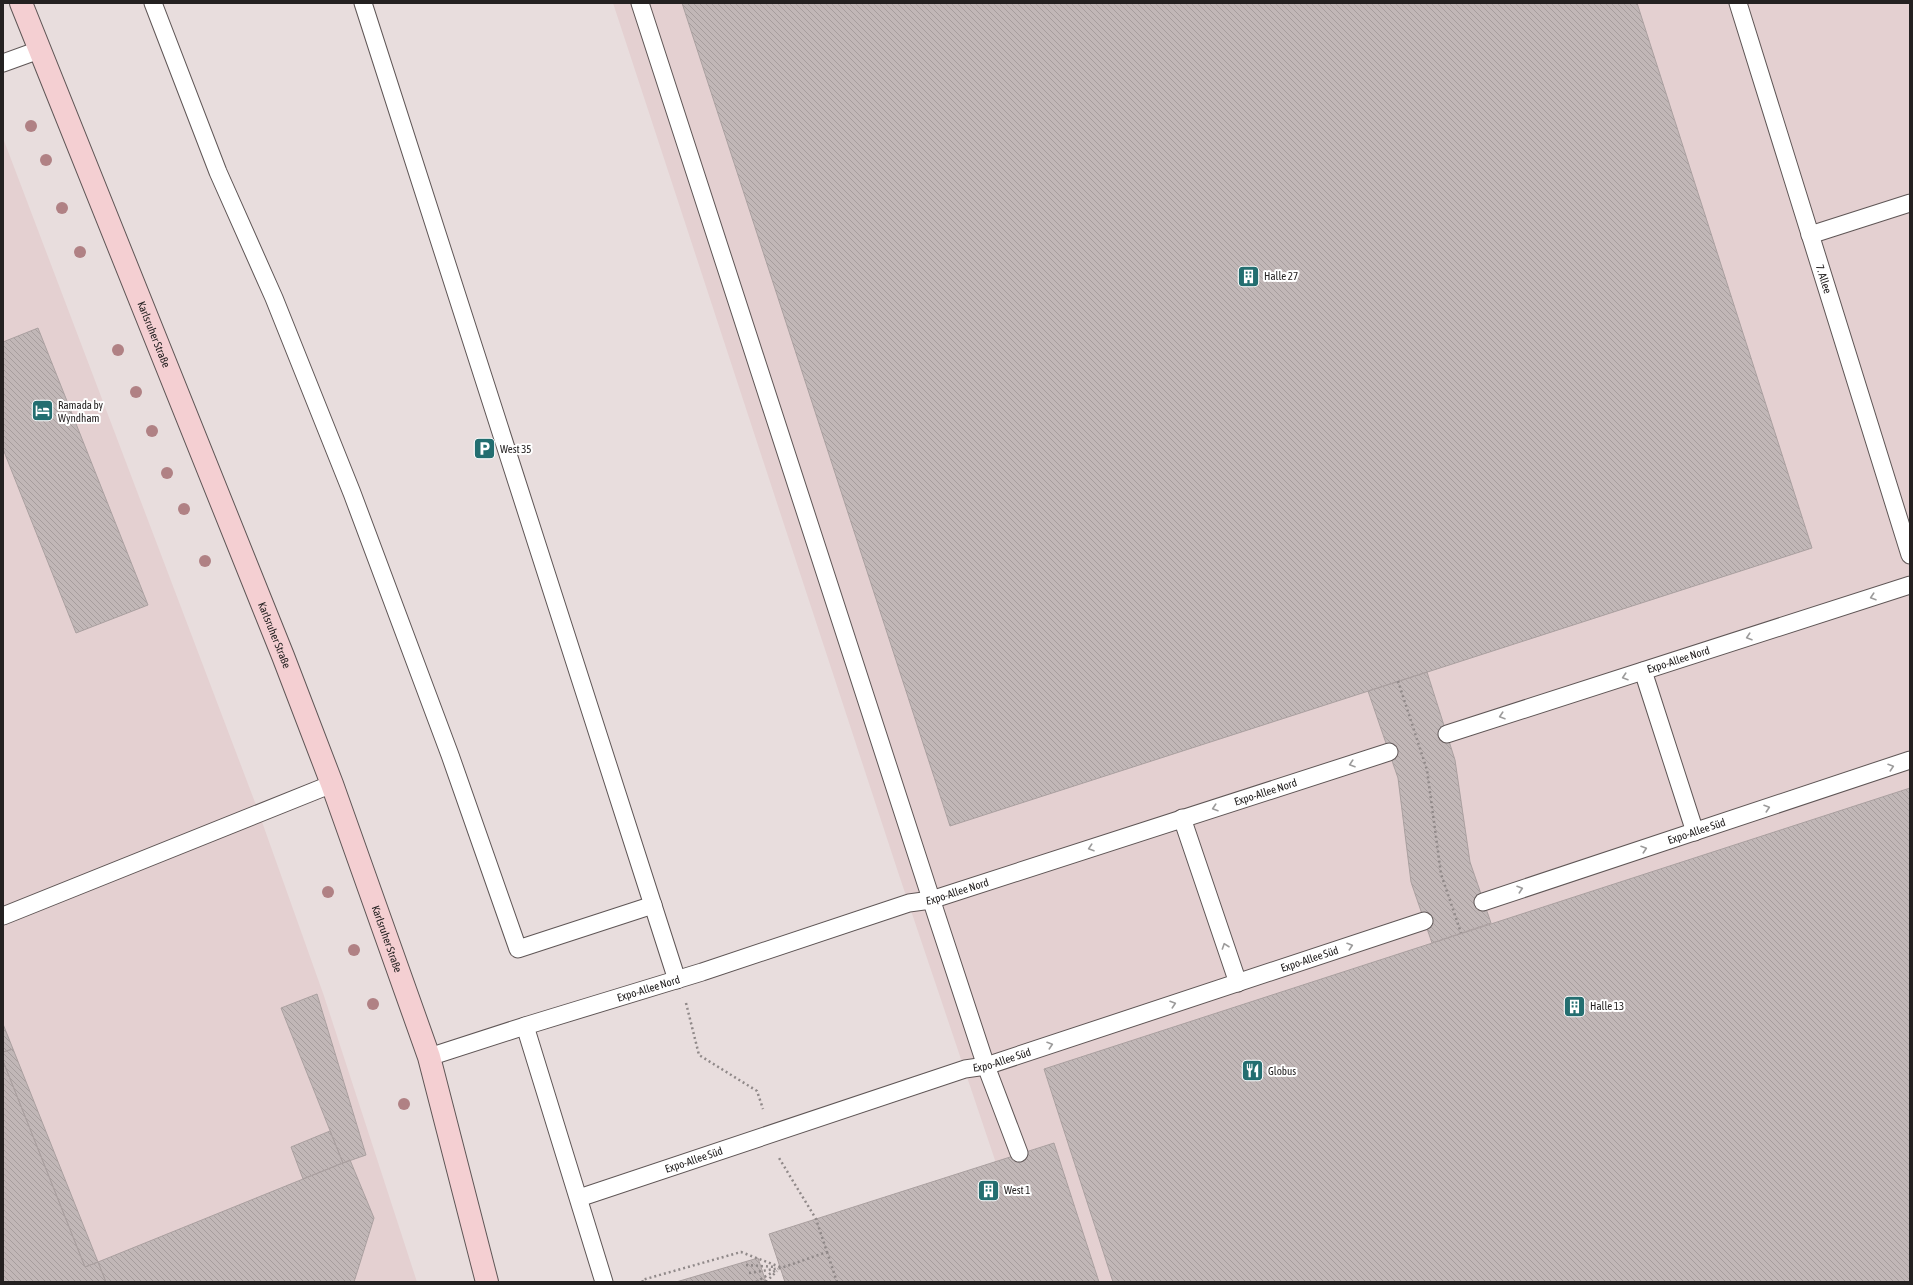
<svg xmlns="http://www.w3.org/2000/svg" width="1913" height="1285" font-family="'Asap Condensed',sans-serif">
<defs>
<pattern id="building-back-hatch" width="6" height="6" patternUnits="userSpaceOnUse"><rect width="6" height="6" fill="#c1b7b7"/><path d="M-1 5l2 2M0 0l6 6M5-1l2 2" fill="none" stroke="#a69d9d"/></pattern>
</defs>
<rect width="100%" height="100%" fill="#e8dddd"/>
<path fill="#e4d0d1" d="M613,3H1910V1282H1036L898,872Z
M3,138L256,805L324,996L417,1282H3Z"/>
<path fill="url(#building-back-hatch)" stroke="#aaa0a0" d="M682,3H1637L1812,548L950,826Z
M38,328L148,605L76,633L3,449V342Z
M1427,672L1455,760L1470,862L1491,923L1432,943L1411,882L1398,778L1368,691Z
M1910,788V1282H1113L1044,1069Z
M317,994L366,1155L343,1163L281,1008Z
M3,1024L13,1049L3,1052Z
M13,1049L98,1262L85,1267L3,1061V1052Z
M3,1061L85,1267L98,1262L106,1282H3Z
M330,1131L343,1163L303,1179L291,1147Z
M1054,1143L1099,1282H785L769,1234Z
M350,1160L374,1218L354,1282H106L98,1262Z
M758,1258L766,1282H676Z"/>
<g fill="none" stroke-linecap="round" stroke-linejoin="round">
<defs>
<g id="service">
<path d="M153,3L218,172L274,298L352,493L450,755L518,949L653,905"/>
<path d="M363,3L677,980"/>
<path d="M640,3L936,914L986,1066L1019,1153"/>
<path id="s1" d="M1738,3L1910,555"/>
<path d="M3,63L39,50"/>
<path d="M1810,235L1910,203"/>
<path d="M1643,671L1695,832"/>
<path id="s2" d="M1447,734L1910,585"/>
<path d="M1182,818L1238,983"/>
<path id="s3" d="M1483,902L1910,760"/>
<path d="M3,916L332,784"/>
<path id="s4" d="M525,1026L702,972L909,903L931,900L1389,752"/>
<path d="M429,1057L525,1026L604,1282"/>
<path id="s5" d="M579,1198L965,1069L986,1066L1424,921"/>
</g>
<g id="secondary">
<path id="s6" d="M21,3L283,656L332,784L429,1057L487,1282"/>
</g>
</defs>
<use href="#service" stroke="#5f5656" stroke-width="19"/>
<use href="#secondary" stroke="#5f5656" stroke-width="24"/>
<path stroke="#908989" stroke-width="2.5" stroke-dasharray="2 3" stroke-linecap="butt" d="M1398,681L1427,770L1441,874L1461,933
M686,1003L699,1055L757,1091L763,1109
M827,1252L837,1282
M746,1265L776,1267
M749,1273L781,1268L827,1252L816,1219L779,1158
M643,1282L642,1280L741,1252L780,1267
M756,1282L778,1269
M766,1282L777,1271"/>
<use href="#service" stroke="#fff" stroke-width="17"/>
<use href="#secondary" stroke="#f4cfd2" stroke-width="22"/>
</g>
<g fill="#b08184">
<circle cx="31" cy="126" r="6"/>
<circle cx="46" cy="160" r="6"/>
<circle cx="62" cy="208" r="6"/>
<circle cx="80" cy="252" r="6"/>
<circle cx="118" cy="350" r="6"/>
<circle cx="136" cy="392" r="6"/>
<circle cx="152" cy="431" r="6"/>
<circle cx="167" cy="473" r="6"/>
<circle cx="184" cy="509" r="6"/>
<circle cx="205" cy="561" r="6"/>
<circle cx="328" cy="892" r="6"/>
<circle cx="354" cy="950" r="6"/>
<circle cx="373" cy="1004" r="6"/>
<circle cx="404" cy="1104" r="6"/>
</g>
<defs><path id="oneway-chevron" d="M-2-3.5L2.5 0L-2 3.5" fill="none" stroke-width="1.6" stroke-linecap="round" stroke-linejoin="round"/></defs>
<g stroke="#9c9b9b">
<use href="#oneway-chevron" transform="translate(1873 597) rotate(162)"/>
<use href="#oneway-chevron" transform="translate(1749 637) rotate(162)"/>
<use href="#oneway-chevron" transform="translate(1625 677) rotate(162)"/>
<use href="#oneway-chevron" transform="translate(1502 716) rotate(162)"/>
<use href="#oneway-chevron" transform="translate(1352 764) rotate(162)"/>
<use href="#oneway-chevron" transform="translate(1891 767) rotate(-18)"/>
<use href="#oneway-chevron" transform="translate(1215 808) rotate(162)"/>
<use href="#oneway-chevron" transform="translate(1767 808) rotate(-18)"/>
<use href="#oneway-chevron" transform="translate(1091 848) rotate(162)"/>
<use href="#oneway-chevron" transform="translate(1644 849) rotate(-18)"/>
<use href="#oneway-chevron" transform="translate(1520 889) rotate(-18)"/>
<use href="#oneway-chevron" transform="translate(1225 946) rotate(-109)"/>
<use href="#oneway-chevron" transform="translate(1350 946) rotate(-18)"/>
<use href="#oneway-chevron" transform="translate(1173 1004) rotate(-18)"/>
<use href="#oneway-chevron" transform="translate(1050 1045) rotate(-18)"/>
</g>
<defs>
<symbol id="building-square" viewBox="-11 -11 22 22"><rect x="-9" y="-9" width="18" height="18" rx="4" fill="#236e70" stroke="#fff"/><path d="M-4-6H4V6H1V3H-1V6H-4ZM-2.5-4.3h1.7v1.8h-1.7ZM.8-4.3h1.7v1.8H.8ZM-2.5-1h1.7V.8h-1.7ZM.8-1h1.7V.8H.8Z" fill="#fff"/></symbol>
<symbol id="hotel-square" viewBox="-11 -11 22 22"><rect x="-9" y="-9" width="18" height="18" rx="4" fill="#236e70" stroke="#fff"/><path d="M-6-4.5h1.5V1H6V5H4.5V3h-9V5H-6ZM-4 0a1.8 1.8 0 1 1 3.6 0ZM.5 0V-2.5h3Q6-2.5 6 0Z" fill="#fff"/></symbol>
<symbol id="parking-square" viewBox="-11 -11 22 22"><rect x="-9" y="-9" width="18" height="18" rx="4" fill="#236e70" stroke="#fff"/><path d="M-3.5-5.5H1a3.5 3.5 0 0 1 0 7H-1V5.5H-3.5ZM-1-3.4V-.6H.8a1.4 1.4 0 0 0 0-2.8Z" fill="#fff"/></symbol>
<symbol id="restaurant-square" viewBox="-11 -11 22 22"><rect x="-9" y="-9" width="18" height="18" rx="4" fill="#236e70" stroke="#fff"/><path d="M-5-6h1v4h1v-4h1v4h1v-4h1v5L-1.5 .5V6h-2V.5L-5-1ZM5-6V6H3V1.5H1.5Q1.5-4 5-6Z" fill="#fff"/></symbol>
</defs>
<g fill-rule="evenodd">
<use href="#building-square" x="1236" y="264" width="25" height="25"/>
<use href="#hotel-square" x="30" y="398" width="25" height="25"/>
<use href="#parking-square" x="472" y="436" width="25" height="25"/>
<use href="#building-square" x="1562" y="994" width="25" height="25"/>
<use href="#restaurant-square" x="1240" y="1058" width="25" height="25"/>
<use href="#building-square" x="976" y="1178" width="25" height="25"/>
</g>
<g text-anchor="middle" stroke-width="4" stroke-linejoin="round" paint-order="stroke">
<g font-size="11" fill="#242121" stroke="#fff" text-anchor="start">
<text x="1264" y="280">Halle 27</text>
<text x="58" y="409">Ramada by<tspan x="58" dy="13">Wyndham</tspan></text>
<text x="500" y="453">West 35</text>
<text x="1590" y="1010">Halle 13</text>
<text x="1268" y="1075">Globus</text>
<text x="1004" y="1194">West 1</text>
</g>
<g font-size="11" fill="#242121" stroke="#fff">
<text dy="4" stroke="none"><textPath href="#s1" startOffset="289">7. Allee</textPath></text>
<text dy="4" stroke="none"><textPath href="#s6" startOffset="357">Karlsruher Straße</textPath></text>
<text dy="4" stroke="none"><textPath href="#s6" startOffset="681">Karlsruher Straße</textPath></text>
<text dy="4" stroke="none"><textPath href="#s2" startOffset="243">Expo-Allee Nord</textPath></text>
<text dy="4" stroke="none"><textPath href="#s4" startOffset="777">Expo-Allee Nord</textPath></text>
<text dy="4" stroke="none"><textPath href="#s3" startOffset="225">Expo-Allee Süd</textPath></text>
<text dy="4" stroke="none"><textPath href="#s4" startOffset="453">Expo-Allee Nord</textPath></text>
<text dy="4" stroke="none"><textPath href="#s6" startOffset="1005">Karlsruher Straße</textPath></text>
<text dy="4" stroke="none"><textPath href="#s5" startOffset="769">Expo-Allee Süd</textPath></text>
<text dy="4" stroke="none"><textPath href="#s4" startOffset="129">Expo-Allee Nord</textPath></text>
<text dy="4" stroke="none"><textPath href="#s5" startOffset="445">Expo-Allee Süd</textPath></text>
<text dy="4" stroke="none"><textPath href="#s5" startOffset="121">Expo-Allee Süd</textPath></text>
</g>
</g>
<rect width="1913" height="1285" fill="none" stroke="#242121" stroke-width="8"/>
</svg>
